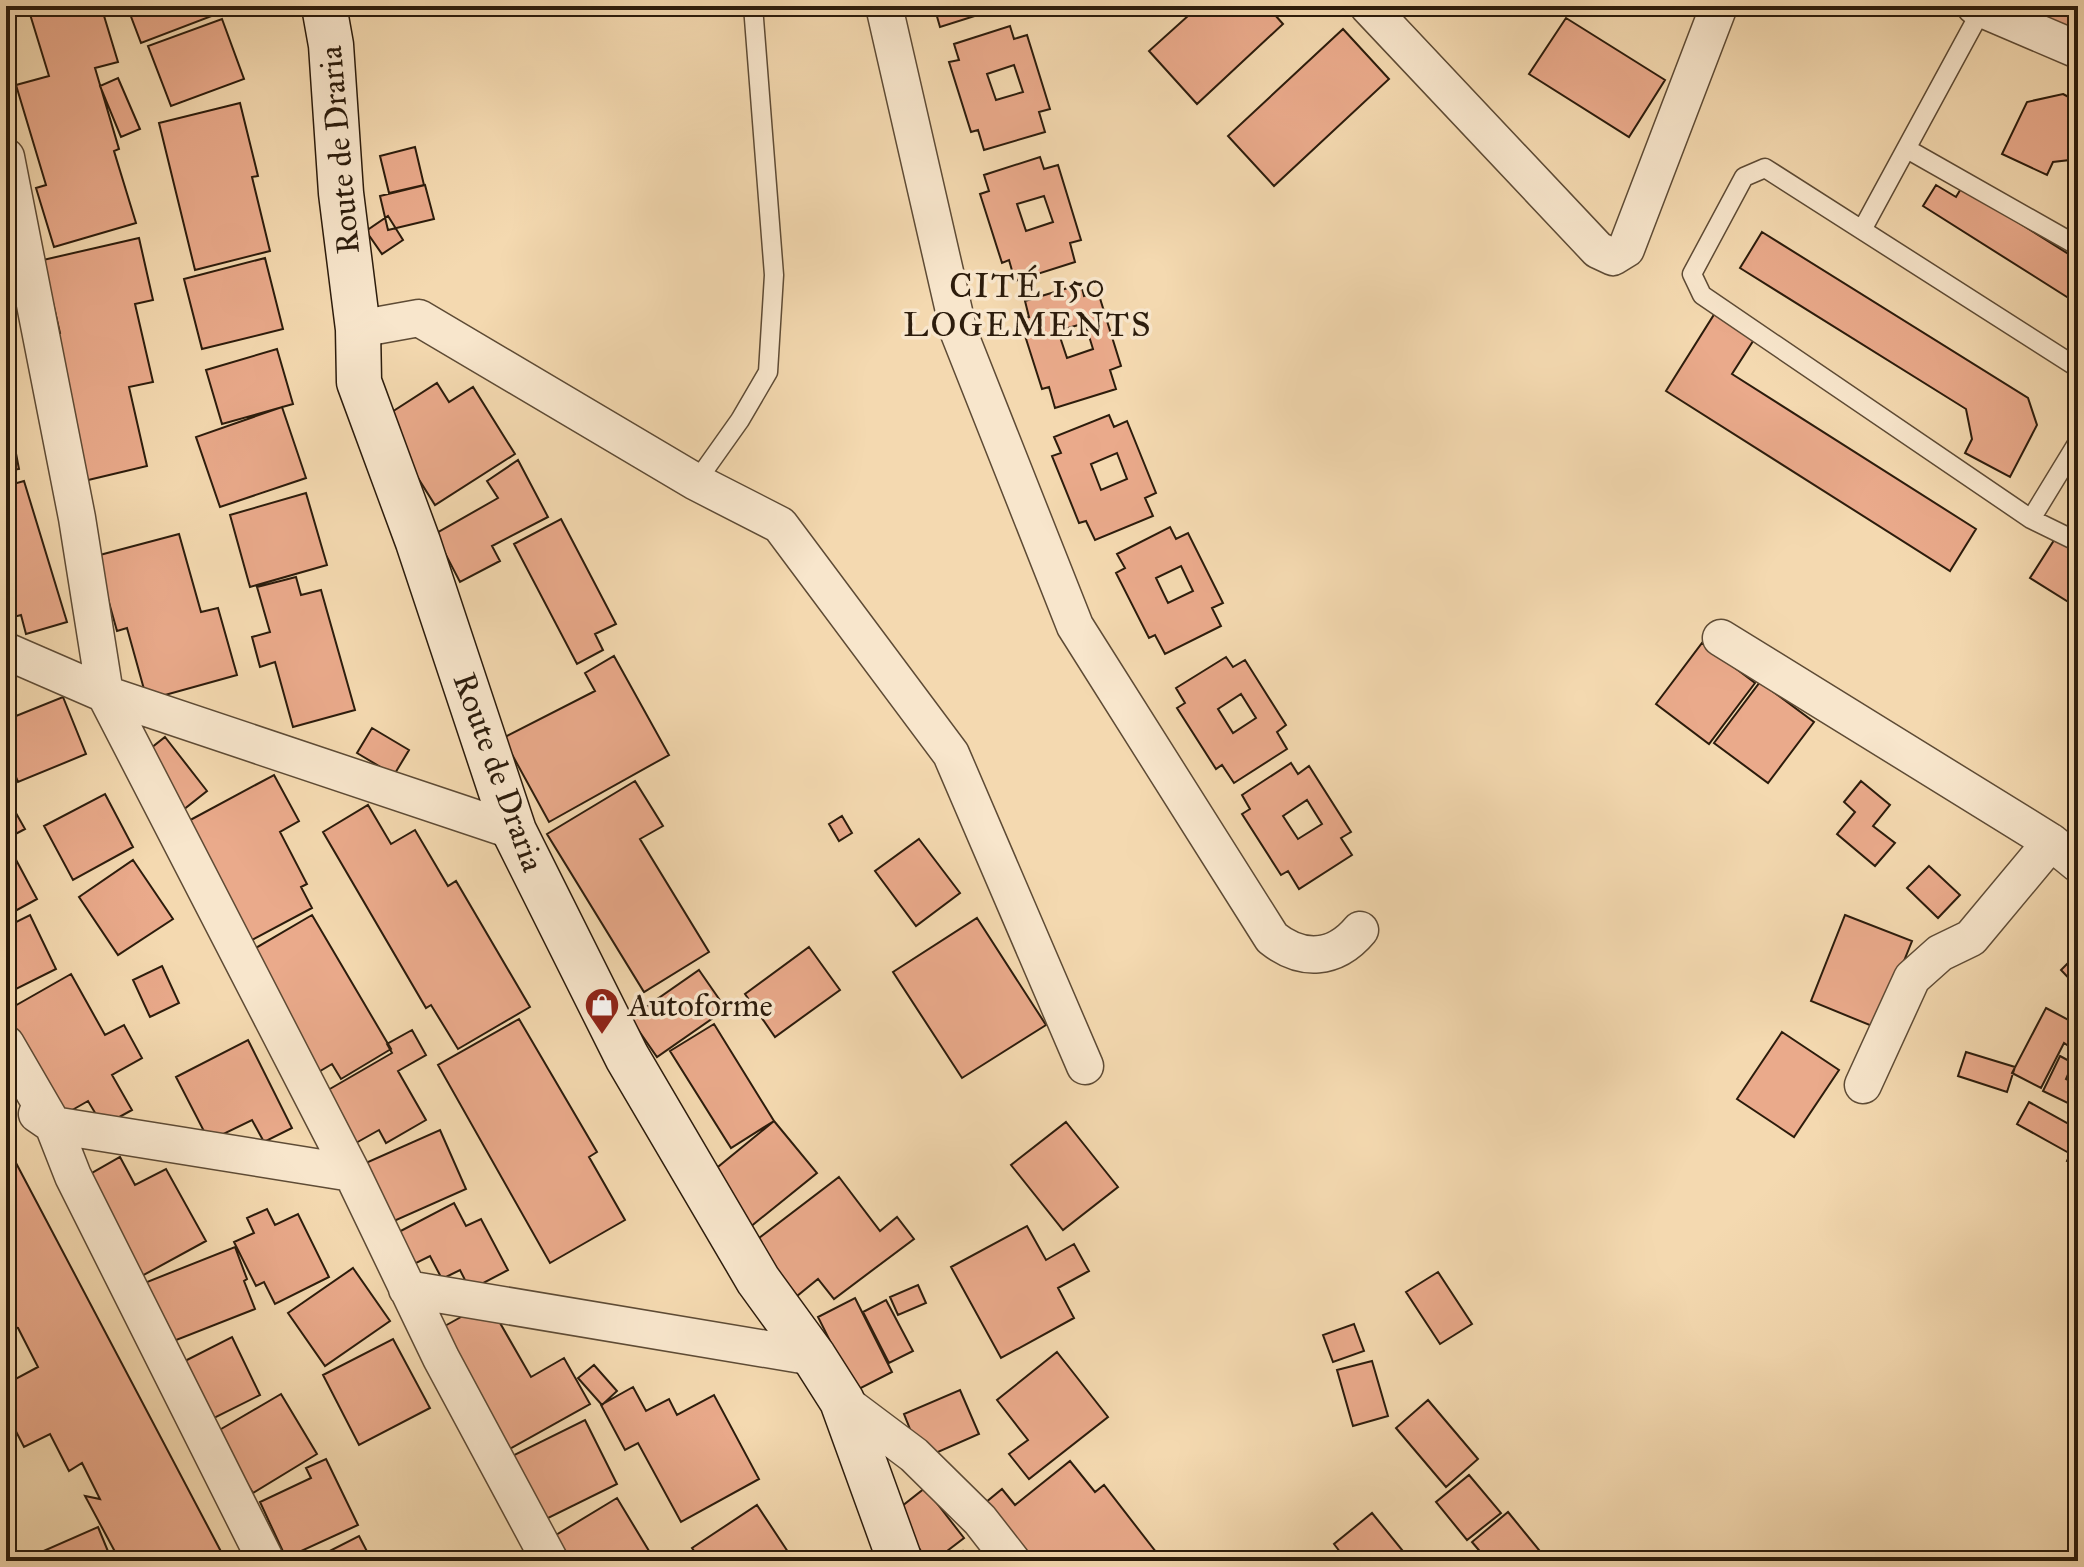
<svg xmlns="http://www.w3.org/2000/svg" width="2084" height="1567" font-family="'IM FELL Great Primer',serif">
<rect width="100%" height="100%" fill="#f4d9b0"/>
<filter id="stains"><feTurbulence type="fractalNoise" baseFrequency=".0025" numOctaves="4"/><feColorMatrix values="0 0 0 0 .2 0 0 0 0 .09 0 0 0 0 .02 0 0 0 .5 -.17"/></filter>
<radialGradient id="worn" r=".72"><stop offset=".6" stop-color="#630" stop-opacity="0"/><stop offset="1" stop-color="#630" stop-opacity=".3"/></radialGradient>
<path fill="#eaaa8b" stroke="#2c1c0c" stroke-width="2" fill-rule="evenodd" d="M45,6H101L118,62L95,68L119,149L114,151L136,223L54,247L36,188L46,185L16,85L49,76L29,11Z
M127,6H214L217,14L141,43Z
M925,6H1000V8L940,27L934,6L926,9Z
M1199,6H1267L1283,24L1197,104L1149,51Z
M2009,6H2078V10L2062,37Z
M1566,18L1665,80L1629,137L1529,74Z
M222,19L244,79L171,106L148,46Z
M1010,26L1014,39L1027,35L1050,109L1039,112L1045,132L984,150L978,130L971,132L949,62L959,60L954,44ZM1014,65L1023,92L996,100L987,74Z
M1343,29L1389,79L1274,186L1228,136Z
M118,78L140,129L121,137L100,86Z
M2063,94L2078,102V159L2053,162L2047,175L2002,154L2027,102Z
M240,103L258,176L252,177L270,251L195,270L159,123Z
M415,147L424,185L389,193L380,156Z
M1040,157L1044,169L1058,165L1081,240L1070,243L1075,262L1015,281L1009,260L1002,263L980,194L989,191L984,175ZM1044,196L1053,222L1026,231L1017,204Z
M425,185L434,219L388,230L380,196Z
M1936,185L1956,197L1962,187L2078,260V304L1923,206Z
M388,216L403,240L382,254L366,231Z
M1762,232L2028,398L2037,425L2010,477L1965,453L1972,439L1966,409L1740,268Z
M139,238L153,300L135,304L153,382L129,387L147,466L84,481L49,336L60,333L43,260Z
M265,258L283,329L202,349L184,279Z
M6,270L14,305L6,306Z
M1081,284L1084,296L1098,292L1121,366L1110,370L1116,389L1055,408L1049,387L1042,389L1020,320L1029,317L1025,301ZM1085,323L1093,349L1067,358L1058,331Z
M1715,313L1755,338L1732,374L1976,529L1950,571L1666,391Z
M277,349L293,404L222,424L206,370Z
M437,383L449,402L473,387L515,454L435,505L381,419Z
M6,402L19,469L6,471Z
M282,407L306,478L220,507L196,437Z
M1109,415L1114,427L1127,421L1156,493L1145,498L1153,516L1095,540L1086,521L1079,523L1052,456L1061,453L1054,437ZM1117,453L1127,479L1101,490L1091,464Z
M518,460L548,517L492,546L500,561L460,582L435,534L498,498L487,481Z
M24,481L67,622L26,634L21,615L6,619V486Z
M306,493L327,565L250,587L230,515Z
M561,519L616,624L595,634L603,650L577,664L514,544Z
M1170,527L1176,539L1188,533L1223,603L1212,608L1221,626L1165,654L1155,635L1149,638L1116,573L1125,568L1117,554ZM1181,566L1193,591L1168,603L1156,578Z
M179,534L201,612L218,608L237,675L147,700L127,628L117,631L96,556Z
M2058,534L2078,547V608L2030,578Z
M296,577L301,595L321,590L355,710L293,727L275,662L260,667L252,637L270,632L257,587Z
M1702,643L1755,683L1709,744L1656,704Z
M614,656L669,755L549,822L503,738L595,691L585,673Z
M1226,657L1233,667L1245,660L1286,725L1277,732L1287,749L1234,783L1222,765L1216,769L1177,708L1185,703L1176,688ZM1241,694L1256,718L1233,733L1218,709Z
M1760,682L1814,722L1768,783L1714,743Z
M63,697L86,754L18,782L6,753V720Z
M372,728L409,750L394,775L357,753Z
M165,737L207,791L183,810L141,756Z
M1291,763L1298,774L1309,766L1351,832L1341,838L1352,855L1299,889L1288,871L1281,875L1242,814L1250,809L1242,795ZM1307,800L1322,824L1298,839L1283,816Z
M274,775L299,821L280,832L307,884L301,887L312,908L250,941L181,825Z
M635,781L663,826L640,839L709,952L644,992L547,834Z
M1861,781L1890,805L1873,826L1895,843L1875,866L1837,834L1855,812L1844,802Z
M105,794L133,847L73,880L44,826Z
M368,805L391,844L415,830L448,886L456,881L530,1007L458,1049L431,1005L426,1008L323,832Z
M12,806L25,829L6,839V809Z
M842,816L852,833L839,841L829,824Z
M919,839L960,893L916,926L875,871Z
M6,841L37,899L6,916Z
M133,860L173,919L118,955L79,897Z
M1929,866L1960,895L1938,918L1907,888Z
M30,915L56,969L6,994V927Z
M312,915L391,1049L341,1079L332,1064L310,1077L242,956Z
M1845,915L1912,941L1877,1028L1811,1001Z
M977,918L1046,1025L962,1078L893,972Z
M809,947L840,990L775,1037L745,994Z
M2077,954L2078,955V988L2061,970Z
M162,966L179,1003L150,1017L133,980Z
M699,970L726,1009L657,1057L630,1018Z
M71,974L105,1035L124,1025L142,1058L112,1075L132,1110L103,1126L88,1101L60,1117L6,1037V1011Z
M2046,1008L2078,1025V1038L2073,1049L2064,1043L2041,1088L2012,1073Z
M2078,1008V1023L2070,1015Z
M519,1019L597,1152L589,1157L625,1220L550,1263L438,1065Z
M714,1024L774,1121L731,1148L670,1051Z
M412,1030L426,1055L398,1071L426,1120L386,1143L379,1130L347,1148L316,1097L392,1053L387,1044Z
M1782,1032L1839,1070L1794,1137L1737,1099Z
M248,1040L292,1128L264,1142L252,1120L209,1141L176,1077Z
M1966,1052L2015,1067L2007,1092L1958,1076Z
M2060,1056L2073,1063L2066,1079L2078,1085V1108L2043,1091Z
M2029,1102L2078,1129V1138L2069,1153L2017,1124Z
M774,1121L817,1173L744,1232L702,1180Z
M1066,1122L1118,1187L1063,1230L1011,1165Z
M440,1130L466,1189L385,1225L359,1166Z
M2078,1138V1166L2067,1161Z
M6,1144L226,1561H120L85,1496L100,1499L82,1463L69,1471L50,1434L24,1447L6,1412V1384L38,1367L18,1328L6,1326Z
M120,1157L135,1185L166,1169L206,1241L140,1277L85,1177Z
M839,1177L880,1231L897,1217L914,1239L834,1299L818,1279L797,1296L755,1241Z
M454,1203L466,1226L481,1219L508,1270L470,1290L460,1270L442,1279L430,1256L410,1266L393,1235Z
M267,1209L275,1225L298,1214L329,1277L275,1304L264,1282L256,1286L234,1242L254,1233L247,1218Z
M1027,1226L1046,1260L1074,1244L1089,1271L1058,1288L1074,1318L1001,1358L951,1267Z
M235,1247L247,1279L244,1281L255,1309L161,1346L137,1286Z
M353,1268L390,1321L325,1366L288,1313Z
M1438,1272L1472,1324L1440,1344L1406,1292Z
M918,1285L926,1303L898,1315L890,1297Z
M855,1298L892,1372L855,1391L818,1317Z
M886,1300L913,1351L889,1363L863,1312Z
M488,1302L531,1377L564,1358L590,1404L506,1451L434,1332Z
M1354,1324L1364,1351L1333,1362L1323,1335Z
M232,1337L260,1395L206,1422L177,1365Z
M393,1339L430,1408L359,1445L323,1375Z
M1057,1352L1108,1417L1029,1479L1009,1454L1028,1440L997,1400Z
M1372,1361L1388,1416L1353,1426L1337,1370Z
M594,1365L617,1391L602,1405L578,1378Z
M633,1387L646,1411L669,1399L677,1415L714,1395L759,1479L681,1522L638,1443L625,1450L601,1405Z
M960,1390L979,1434L922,1459L904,1414Z
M281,1394L317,1454L253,1493L216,1432Z
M1428,1400L1478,1459L1446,1487L1396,1428Z
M585,1420L617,1484L538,1523L506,1459Z
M326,1459L358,1525L286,1558L260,1502L311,1478L306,1468Z
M1070,1461L1095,1492L1104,1485L1163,1561H1020L979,1508L1002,1489L1015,1505Z
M1469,1475L1501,1513L1467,1540L1436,1502Z
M925,1488L964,1538L934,1561H929L892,1514Z
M617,1498L649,1551L632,1561H558L546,1541Z
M757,1505L794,1561H701L692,1548Z
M1508,1512L1548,1561H1488L1472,1542Z
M1372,1513L1411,1561H1347L1334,1544Z
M98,1527L112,1561H34L32,1556Z
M359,1536L372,1561H310Z
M963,1551L972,1561H952Z"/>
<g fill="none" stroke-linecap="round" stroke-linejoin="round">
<defs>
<path id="service" d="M1907,149L2078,246
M1862,230L1982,9
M2078,368L1765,168L1744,177L1692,274L1702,295L2031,519L2078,542
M696,482L740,420L768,372L774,275L753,6
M2031,519L2078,442"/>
<path id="minor" d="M884,6L959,333L1075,626L1272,938C1302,962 1335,960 1360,930
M1368,6L1598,250L1613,257L1626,249L1719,6
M1975,6L2078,50
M6,157L77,518L105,694L352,1173L441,1358L550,1561
M358,329L419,318L696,482L780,525L951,754L1085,1066
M1721,638L2051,842L2078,864
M6,651L105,694L514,831
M6,1044L53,1125L73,1176L266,1561
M1863,1085L1912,978L1940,953L1971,938L2051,842
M37,1114L53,1125L352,1173
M407,1289L814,1357
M842,1401L914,1455L980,1520L1012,1561"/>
<path id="secondary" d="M324,6L331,45L341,193L358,329L359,382L418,542L514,831L627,1057L758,1280L814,1357L842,1401L900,1561"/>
</defs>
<use href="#service" stroke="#5e4b35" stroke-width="21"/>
<use href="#minor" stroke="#5e4b35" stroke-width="39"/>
<use href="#secondary" stroke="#2c1c0c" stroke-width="47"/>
<use href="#service" stroke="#f8e6cc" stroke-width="18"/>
<use href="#minor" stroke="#f8e6cc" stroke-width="36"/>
<use href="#secondary" stroke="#f8e6cc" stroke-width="44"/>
</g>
<defs>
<symbol id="shop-pin" viewBox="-11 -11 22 30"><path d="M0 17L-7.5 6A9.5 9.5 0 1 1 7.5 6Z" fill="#8f2418" stroke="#f8e6cc"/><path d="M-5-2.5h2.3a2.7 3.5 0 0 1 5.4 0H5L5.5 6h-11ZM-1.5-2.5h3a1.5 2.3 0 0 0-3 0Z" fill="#fff"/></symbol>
</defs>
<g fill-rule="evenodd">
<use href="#shop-pin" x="582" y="985" width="40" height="54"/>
</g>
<g text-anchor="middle" stroke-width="7" stroke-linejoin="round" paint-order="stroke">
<g font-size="32" fill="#2c1c0c" stroke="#f8e6cc">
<text transform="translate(339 150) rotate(-95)" y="11">Route de Draria</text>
<text transform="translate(499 772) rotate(70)" y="11">Route de Draria</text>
</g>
<g font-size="32" fill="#2c1c0c" stroke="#f8e6cc" text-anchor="start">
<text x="628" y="1016">Autoforme</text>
</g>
<g font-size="34" letter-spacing="2" fill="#2c1c0c" stroke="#f8e6cc">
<text x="1028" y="297">CITÉ 150<tspan x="1028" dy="39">LOGEMENTS</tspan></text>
</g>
</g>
<rect width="2084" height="1567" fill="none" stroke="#f4d9b0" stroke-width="32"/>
<rect x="8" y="8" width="2068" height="1551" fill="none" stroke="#2c1c0c" stroke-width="4"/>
<rect x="16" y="16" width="2052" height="1535" fill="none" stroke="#2c1c0c" stroke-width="2"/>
<rect width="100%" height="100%" filter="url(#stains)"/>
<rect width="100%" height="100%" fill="url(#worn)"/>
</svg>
